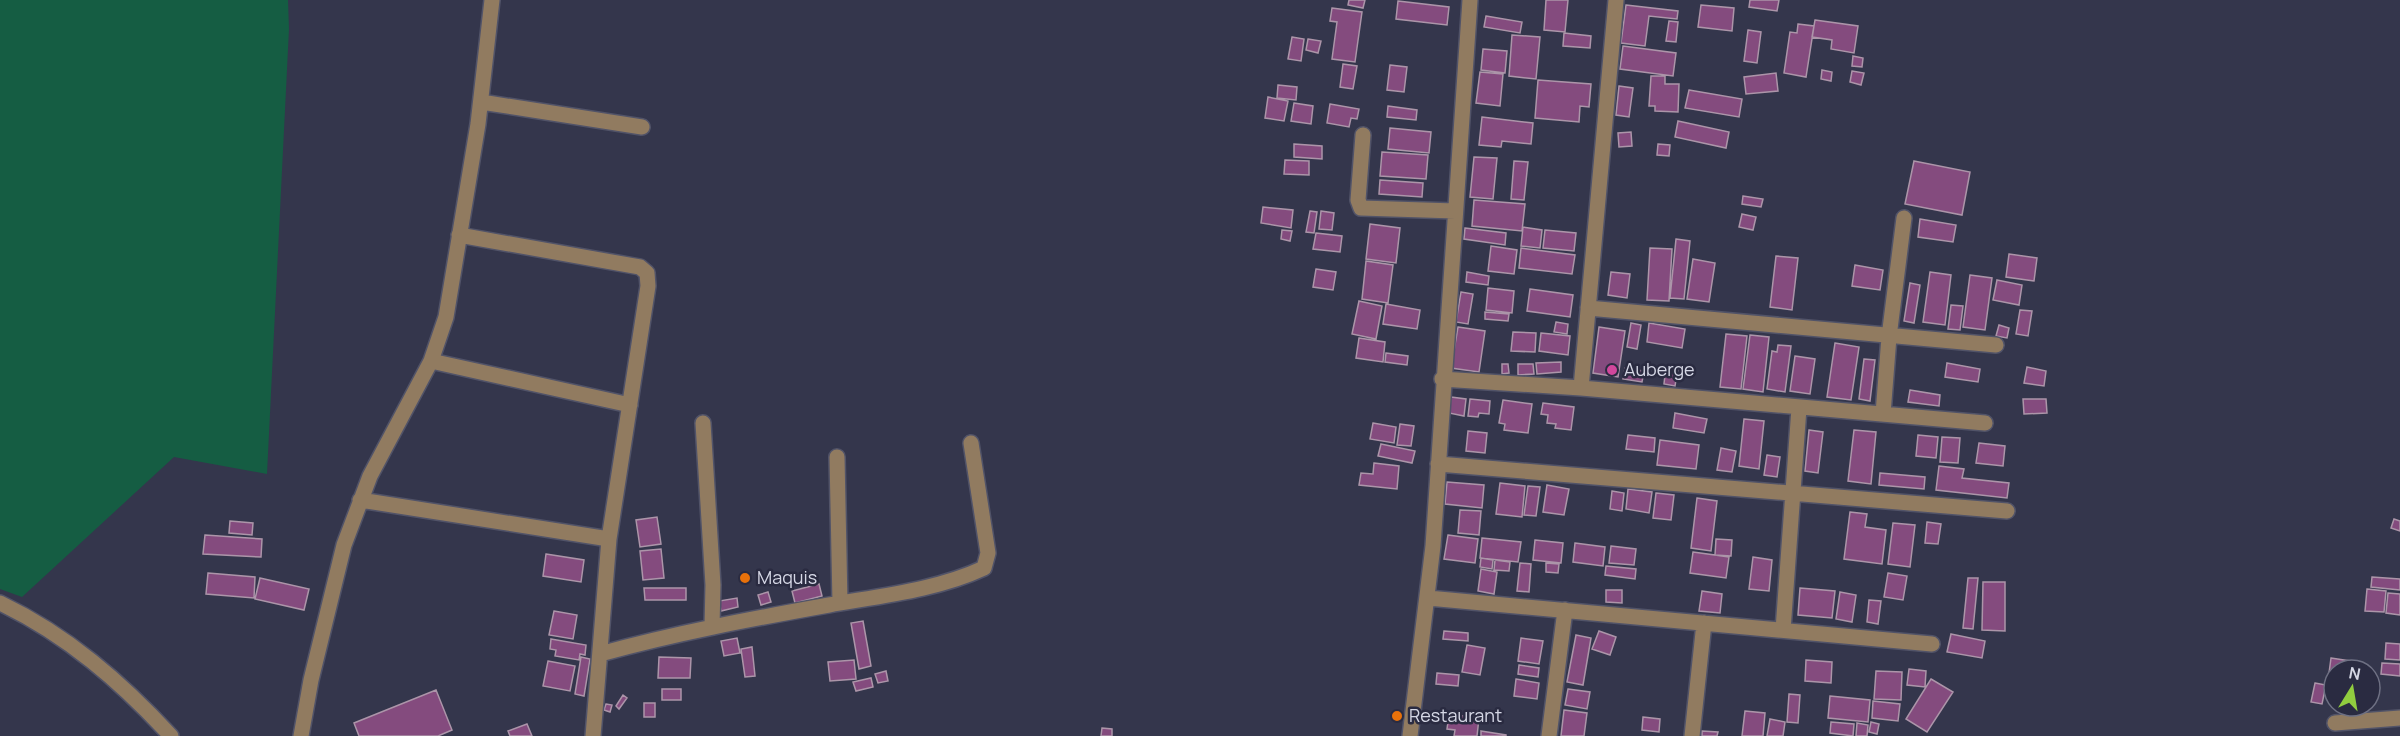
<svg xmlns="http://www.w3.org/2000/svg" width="2400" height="736" font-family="Manrope,sans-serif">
<rect width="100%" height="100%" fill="#34364c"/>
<path fill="#155d43" d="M0,0H288L289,29L267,474L174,457L22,597L0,589Z"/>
<path fill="#844b7e" stroke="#ac95a9" stroke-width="1.5" d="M1349,0H1365L1363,8L1348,5Z
M1546,0H1568L1565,32L1544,30Z
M1750,0H1779L1777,11L1749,7Z
M1398,1L1449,7L1447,25L1396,19Z
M1626,5L1678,11L1677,19L1649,16L1645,46L1621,43Z
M1701,5L1734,8L1732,31L1698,27Z
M1332,8L1362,12L1355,62L1332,59L1337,22L1330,21Z
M1486,16L1522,22L1520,33L1484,27Z
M1815,20L1858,26L1854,53L1831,49L1832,40L1812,37Z
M1669,21L1678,22L1676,42L1666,41Z
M1798,24L1814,26L1806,77L1784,73L1790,32L1797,33Z
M1748,30L1761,32L1757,63L1744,61Z
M1564,33L1591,36L1590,48L1563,46Z
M1512,35L1540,37L1536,79L1509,76Z
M1292,37L1304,39L1301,61L1288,59Z
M1308,39L1321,41L1318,53L1306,50Z
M1623,46L1676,53L1673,76L1620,69Z
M1483,49L1507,51L1505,73L1481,70Z
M1853,56L1863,58L1862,67L1852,66Z
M1343,64L1357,66L1353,89L1340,87Z
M1390,65L1407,67L1404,92L1387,90Z
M1822,70L1832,72L1831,81L1821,79Z
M1852,71L1864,73L1861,85L1850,82Z
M1480,72L1503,74L1500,106L1476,103Z
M1776,73L1778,91L1746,94L1744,77Z
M1651,76H1665V84H1679L1678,112L1655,111V106H1649Z
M1538,80L1591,84L1589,107L1580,106L1579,122L1535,118Z
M1278,85L1297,87L1296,100L1277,98Z
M1619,86L1633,88L1629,117L1616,115Z
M1689,90L1742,99L1739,117L1685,108Z
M1268,97L1288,101L1284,121L1265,118Z
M1294,103L1313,106L1311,124L1291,121Z
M1330,104L1359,109L1357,119L1351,118L1349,127L1327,123Z
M1388,106L1417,110L1416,120L1387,117Z
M1482,117L1533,123L1531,144L1502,141L1501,147L1479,145Z
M1678,121L1729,132L1726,148L1675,137Z
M1390,128L1431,132L1429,153L1388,149Z
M1631,132L1632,146L1619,147L1618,133Z
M1294,144L1322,146V159L1294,157Z
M1658,144L1670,145L1669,156L1657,155Z
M1382,152L1428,155L1426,179L1380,176Z
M1474,157L1497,158L1493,199L1470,197Z
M1285,160L1309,161V175L1284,174Z
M1514,161L1528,162L1524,200L1511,199Z
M1914,161L1970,172L1962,215L1905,204Z
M1380,180L1423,183L1422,197L1379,194Z
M1743,196L1763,199L1761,207L1742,204Z
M1474,200L1525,204L1522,231L1472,226Z
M1263,207L1293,210L1291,228L1261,223Z
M1310,211L1317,212L1314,233L1306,232Z
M1321,211L1334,213L1332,230L1319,229Z
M1742,214L1756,217L1753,230L1739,227Z
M1920,219L1956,225L1953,242L1918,237Z
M1370,224L1400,228L1396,263L1366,259Z
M1523,227L1542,230L1540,248L1521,246Z
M1465,228L1506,233L1505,245L1464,239Z
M1282,230L1292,231L1290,241L1281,239Z
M1545,230L1576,233L1574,251L1543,248Z
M1316,233L1342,236L1340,252L1313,249Z
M1676,239L1690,241L1684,299L1670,298Z
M1491,246L1517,250L1514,274L1488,271Z
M1521,248L1575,255L1572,274L1519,268Z
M1650,248L1672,249L1669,301L1647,300Z
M2009,254L2037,258L2034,281L2006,277Z
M1776,256L1798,258L1792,310L1770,307Z
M1693,259L1715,263L1709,302L1687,299Z
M1366,261L1393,265L1388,303L1362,299Z
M1855,265L1883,270L1880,290L1852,286Z
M1316,269L1336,272L1333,290L1313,287Z
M1467,272L1489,276L1488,285L1466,282Z
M1611,272L1630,274L1627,298L1608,295Z
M1930,272L1951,275L1945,325L1923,322Z
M1970,275L1992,278L1985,330L1963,327Z
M1997,280L2022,285L2019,305L1993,300Z
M1910,283L1920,285L1914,323L1904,321Z
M1488,288L1514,291L1512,313L1486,310Z
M1530,289L1573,295L1570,317L1527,311Z
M1461,292L1473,294L1468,324L1456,322Z
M1359,301L1382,306L1376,339L1352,334Z
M1386,304L1420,310L1417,329L1383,324Z
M1951,305L1963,306L1960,330L1948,329Z
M2020,310L2032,311L2028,336L2016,334Z
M1485,312L1509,314L1508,321L1485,319Z
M1556,322L1568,324L1567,334L1554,332Z
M1631,323L1641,325L1637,349L1627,347Z
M1649,323L1685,329L1682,348L1647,342Z
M1999,325L2009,328L2007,338L1996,336Z
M1458,327L1485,331L1479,372L1451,368Z
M1599,327L1625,331L1618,377L1593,373Z
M1513,332L1536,333L1535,352L1511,351Z
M1541,333L1570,336L1568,355L1539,351Z
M1726,334L1747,336L1741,389L1720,387Z
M1750,335L1769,337L1763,392L1743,389Z
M1359,338L1385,342L1383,362L1356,358Z
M1835,343L1859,347L1851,400L1827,397Z
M1778,345L1791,346L1785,392L1767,389L1772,351L1777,352Z
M1386,353L1408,356L1407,365L1385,362Z
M1795,356L1815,359L1810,394L1790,391Z
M1864,359L1875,360L1870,401L1859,399Z
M1561,362V372L1537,374L1536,363Z
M1947,363L1980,369L1978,382L1945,377Z
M1502,364H1508L1509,373L1502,374Z
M1518,364H1533L1534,374L1518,375Z
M1666,366L1678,368L1675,386L1664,384Z
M2027,367L2046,371L2044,386L2024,383Z
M1625,368L1644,371L1642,382L1623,379Z
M1910,390L1940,395L1939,406L1908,402Z
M1451,397L1466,399L1464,416L1449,413Z
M1470,399L1490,401L1489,414L1479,413L1478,417L1468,416Z
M2023,399H2046L2047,413L2024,414Z
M1503,400L1532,404L1528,433L1504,430L1505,424L1499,423Z
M1543,403L1574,407L1571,430L1555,428L1556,424L1547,423L1548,415L1541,414Z
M1675,413L1707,419L1704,433L1673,428Z
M1744,419L1764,421L1759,469L1739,466Z
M1373,423L1396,427L1394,443L1370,439Z
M1400,424L1414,426L1411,446L1397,445Z
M1809,430L1823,432L1818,473L1805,471Z
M1854,430L1876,432L1871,484L1848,481Z
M1468,431L1487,433L1485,453L1466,451Z
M1628,435L1655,438L1654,452L1626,449Z
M1918,435L1938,437L1936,458L1916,456Z
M1942,437L1960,438L1958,463L1940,462Z
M1660,440L1699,445L1696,469L1657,465Z
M1979,443L2005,446L2003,466L1976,463Z
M1381,444L1415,451L1412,463L1378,456Z
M1721,448L1736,451L1732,472L1717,470Z
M1767,455L1780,457L1777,477L1764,475Z
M1374,463L1399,466L1397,489L1359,485L1361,473L1373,474Z
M1939,466L1964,469L1962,478L2009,483L2007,498L1936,490Z
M1880,473L1925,477L1924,489L1879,485Z
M1447,482L1484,485L1482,508L1445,504Z
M1500,483L1525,486L1522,517L1496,514Z
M1547,485L1569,489L1564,515L1543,512Z
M1528,486L1540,487L1536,516L1524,515Z
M1628,489L1652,492L1649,513L1626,509Z
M1612,491L1624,493L1622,511L1610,509Z
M1656,493L1674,495L1671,520L1653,518Z
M1697,498L1717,501L1711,551L1691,548Z
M1460,510L1481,511L1479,535L1458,533Z
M1850,512L1867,514L1865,527L1886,530L1882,564L1844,559Z
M657,517L661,544L640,547L636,520Z
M2394,519L2400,521V531L2391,528Z
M230,521L253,523L252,535L229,533Z
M1927,522L1941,524L1938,544L1925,543Z
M1893,523L1915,525L1910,567L1888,564Z
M205,535L262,539L261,557L203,554Z
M1448,535L1478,539L1475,563L1444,559Z
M1482,538L1521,542L1518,562L1480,558Z
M1716,539L1732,540L1731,556L1715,555Z
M1535,540L1563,543L1561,563L1533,560Z
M1575,543L1605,547L1603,566L1573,562Z
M1611,546L1636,549L1634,565L1609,563Z
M661,549L664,578L643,580L640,551Z
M1693,552L1729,557L1726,578L1690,573Z
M546,554L584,560L581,582L543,576Z
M1753,557L1772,560L1769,591L1749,589Z
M1481,558L1493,560L1492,569L1480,567Z
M1495,560L1510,562L1509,571L1494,570Z
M1520,563L1531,564L1529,592L1517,591Z
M1546,563L1559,564L1558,573L1546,572Z
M1606,566L1636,569L1635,579L1605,575Z
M1481,569L1497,572L1494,594L1478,591Z
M208,573L255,577L254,598L206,594Z
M1888,573L1907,576L1903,600L1884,597Z
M2372,577L2400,579V590L2371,587Z
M260,578L309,589L304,610L255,599Z
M1968,578H1978L1973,629L1963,628Z
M1983,582H2005V631L1982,630Z
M819,584L822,596L795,603L792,591Z
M644,588H686V600H645Z
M1800,588L1835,591L1832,618L1798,615Z
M2367,589L2386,591L2384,612L2365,611Z
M1606,590H1622V603L1606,602Z
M1702,591L1722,594L1720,613L1699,611Z
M768,592L771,602L761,605L758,595Z
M1840,592L1856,595L1852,622L1836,619Z
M2388,593L2400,594V615L2386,613Z
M737,598L738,607L721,611L719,601Z
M1869,600L1881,601L1878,624L1867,622Z
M554,611L577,615L573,639L549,635Z
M863,621L871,666L859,669L851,623Z
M1444,631L1468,633V641L1443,639Z
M1599,631L1616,637L1610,655L1592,649Z
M1951,634L1985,641L1982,658L1947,652Z
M1576,635L1591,638L1583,685L1567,682Z
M737,638L740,653L724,656L721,641Z
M1521,638L1543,641L1539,664L1518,661Z
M551,639L586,645L585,655L580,654L579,660L555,656L556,650L550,649Z
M2386,643L2400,644V660L2385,659Z
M1467,645L1485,648L1480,675L1462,672Z
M752,647L755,676L745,677L741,649Z
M581,657L590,659L584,696L575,694Z
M659,657L691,658L690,678H658Z
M2331,658L2363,663L2362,670H2334V682L2328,681Z
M854,660L856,679L830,681L828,662Z
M1806,660L1832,662L1831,683L1805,681Z
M548,661L575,666L570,691L543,686Z
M2382,663L2400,664V676L2381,674Z
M1519,665L1539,668L1538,677L1518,674Z
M1909,669L1926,671L1925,687L1907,685Z
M886,671L888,681L878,683L875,674Z
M1876,671L1902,672L1901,700L1874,699Z
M1437,673L1459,675L1458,686L1436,684Z
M871,678L873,687L856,691L853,682Z
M1516,679L1539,683L1537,699L1514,696Z
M1931,679L1953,692L1927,732L1906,719Z
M2315,683L2326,685L2322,704L2311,702Z
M662,689H681V700H662Z
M1568,689L1590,692L1587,709L1565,705Z
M436,690L452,730L438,736H359L354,723Z
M2330,692H2334V704L2329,703Z
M1789,694L1800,695L1798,723L1787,722Z
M623,695L627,698L619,709L616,706Z
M1830,696L1870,700L1868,722L1828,718Z
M1873,701L1900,704L1898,721L1872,718Z
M644,703H655V717H644Z
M606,704L612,705L610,712L604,710Z
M1564,710L1587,713L1584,736H1561Z
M1745,711L1765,713L1763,736H1742Z
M1449,714L1479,718L1477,736H1454L1455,730L1447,729Z
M1643,717L1660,719L1659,732L1642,730Z
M1770,719L1785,722L1783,736H1767Z
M1831,722L1854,724L1853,736L1830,733Z
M1871,722L1879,724L1877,734L1869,732Z
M1857,723L1868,725L1867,736H1856Z
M527,724L532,736H510L508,731Z
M1102,728L1112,729V736H1101Z
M1481,731L1506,735V736H1481Z
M1702,731L1718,732L1717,736H1702Z"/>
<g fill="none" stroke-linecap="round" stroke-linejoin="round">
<defs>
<path id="minor" d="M481,102L642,127
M1363,135L1358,200L1361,208L1455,211
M459,235L640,267L647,273L648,286L609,539L593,736
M1588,308L1996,345
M431,361L630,405
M1442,379L1581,388L1985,423
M1581,388L1616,0
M1883,414L1889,337L1904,218
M703,423L713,585L712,626
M837,457L840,603
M1438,464L2007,511
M360,500L609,539
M1428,598L1932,644
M0,603C67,635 121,682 171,736
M1783,630L1799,408
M600,654C676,633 751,619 829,605C880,596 937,590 984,568L988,553L971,443
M2335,723L2400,718
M301,736L311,680L344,545L370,476L431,361L446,317L478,124L492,0
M1410,736L1433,546L1470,0
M1549,736L1565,610
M1692,736L1704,623"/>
</defs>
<use href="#minor" stroke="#515368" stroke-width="18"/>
<use href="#minor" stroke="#917b60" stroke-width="15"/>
</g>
<circle fill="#d1479c" stroke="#2a2b41" stroke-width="2" cx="1612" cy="370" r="6"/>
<g fill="#e8710a" stroke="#2a2b41" stroke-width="2">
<circle cx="745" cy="578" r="6"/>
<circle cx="1397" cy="716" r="6"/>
</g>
<g text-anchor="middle" stroke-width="5" stroke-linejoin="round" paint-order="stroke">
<g font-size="18" fill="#d5d7e5" stroke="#2a2b41" text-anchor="start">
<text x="1624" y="376">Auberge</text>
<text x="757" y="584">Maquis</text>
<text x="1409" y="722">Restaurant</text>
</g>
</g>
<g transform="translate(2352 688) rotate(11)"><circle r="28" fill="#2a2b41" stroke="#6e7083" stroke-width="1.5"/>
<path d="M0-4.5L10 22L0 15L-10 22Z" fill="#91cd3f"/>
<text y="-9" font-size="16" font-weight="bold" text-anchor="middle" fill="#d5d7e5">N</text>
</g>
</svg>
